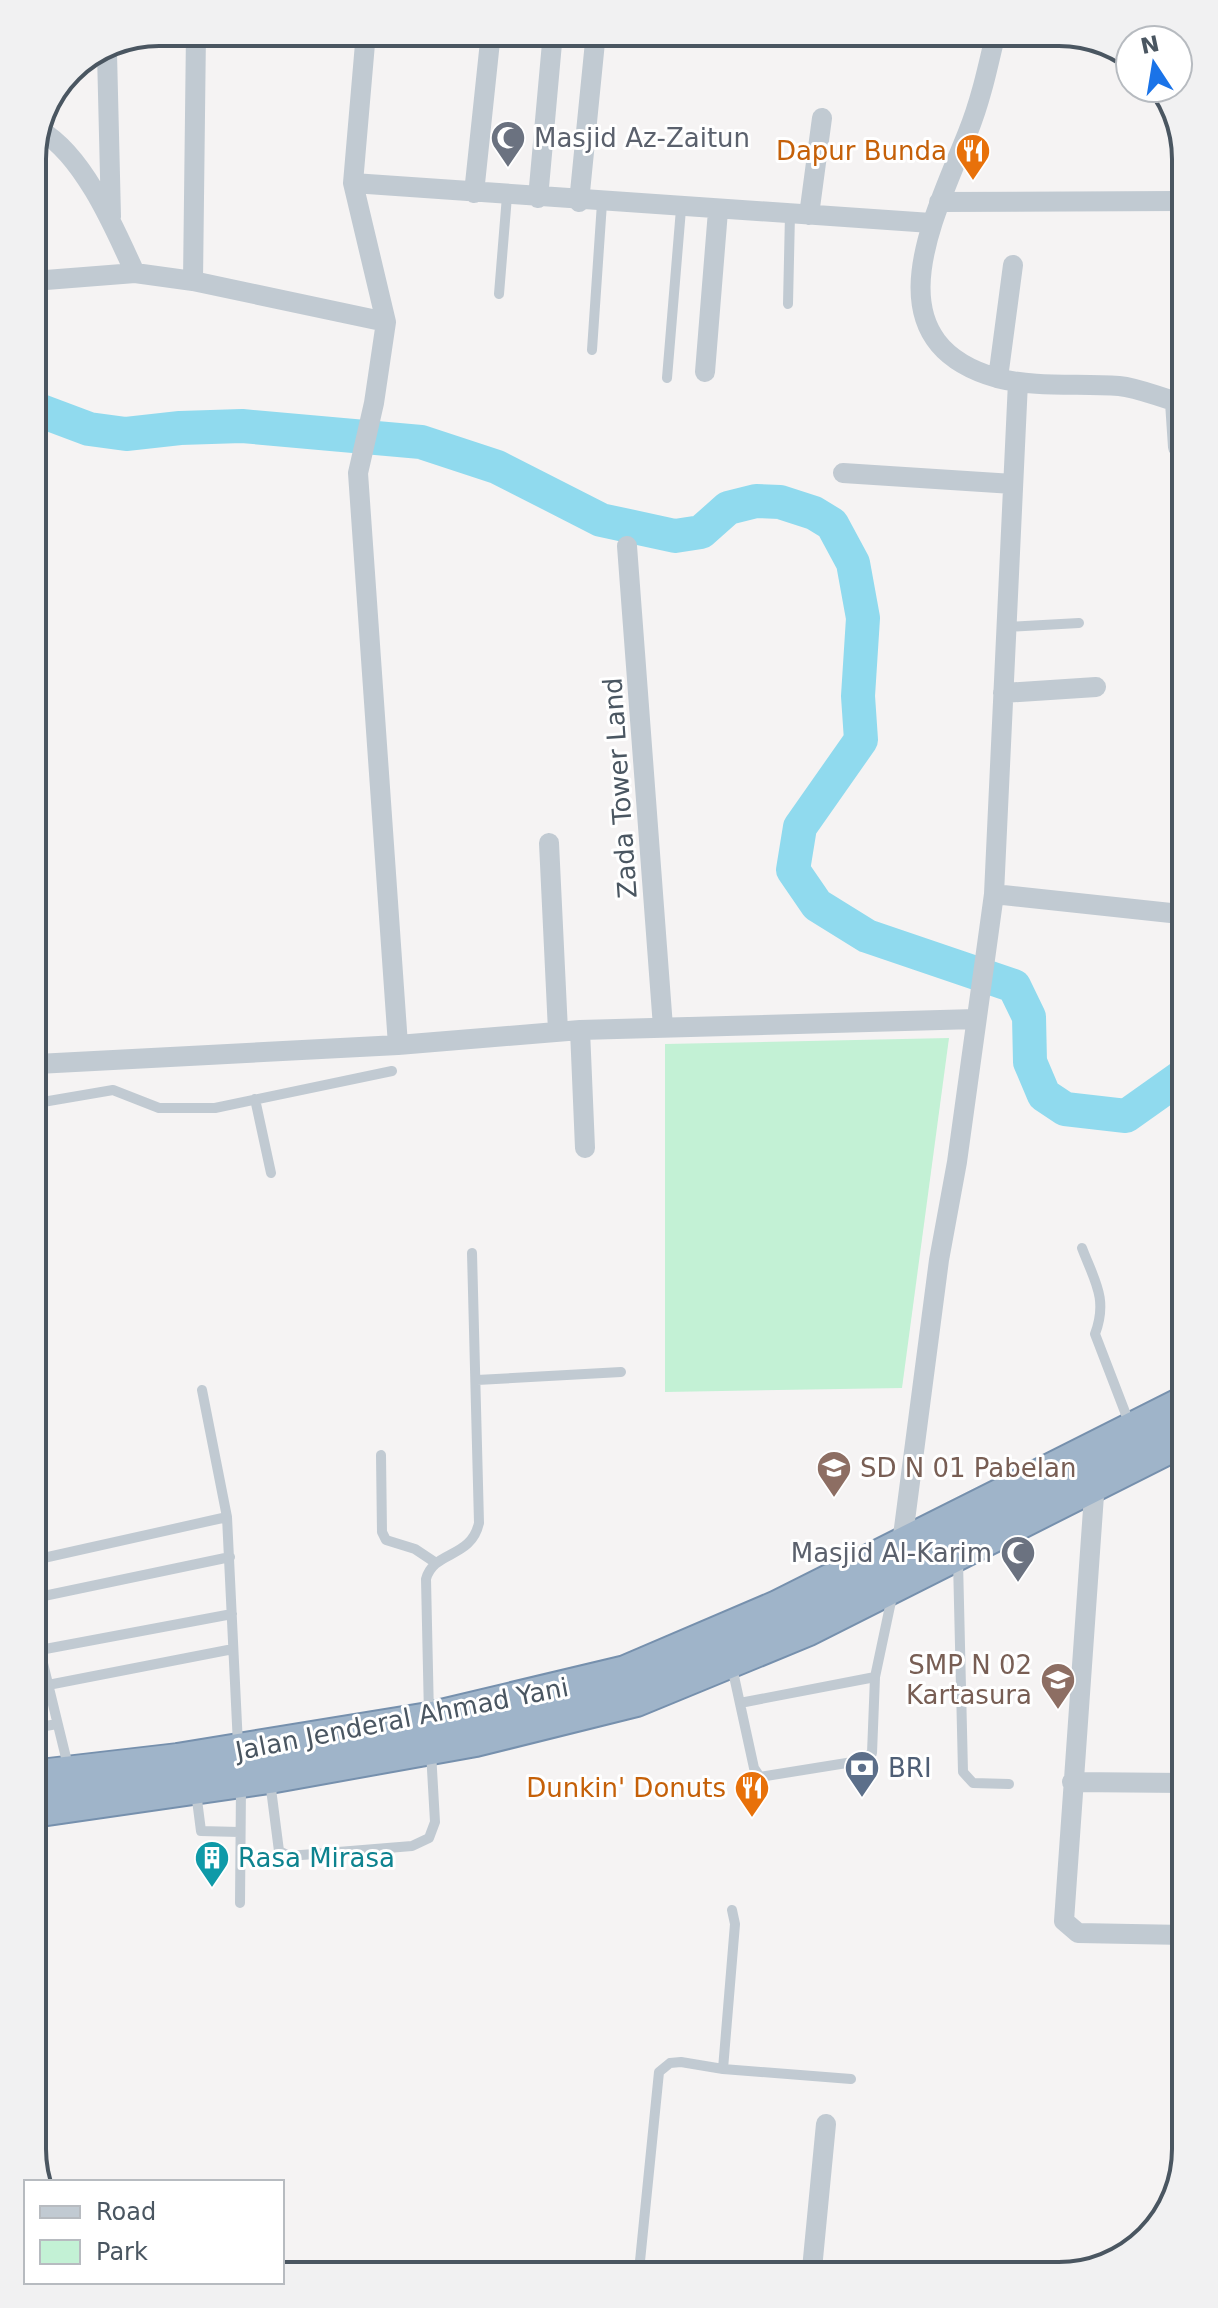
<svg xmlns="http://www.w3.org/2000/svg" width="1218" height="2308" font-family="'DejaVu Sans',sans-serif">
<rect width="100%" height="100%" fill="#f5f3f3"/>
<path fill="#c3f1d5" d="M949,1038L902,1388L665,1392V1044Z"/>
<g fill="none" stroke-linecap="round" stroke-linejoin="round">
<path stroke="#90daee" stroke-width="34" d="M33,408L89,429L126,434L180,428L242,426L421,442L497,467L601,520L675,536L701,532L728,508L756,501L780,502L814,513L832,524L853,563L863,618L858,696L861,740L800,827L793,870L817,905L867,936L1014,986L1029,1017L1030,1062L1044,1095L1065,1109L1126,1116L1181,1077"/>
<defs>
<path id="trunk" d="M40,1777L178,1761L429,1720L626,1673L778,1608L1182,1405
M40,1809L269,1776L475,1739L636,1699L806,1629L1183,1439"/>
</defs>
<use href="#trunk" stroke="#7690ad" stroke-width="38"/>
<path stroke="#c1cad2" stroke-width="10" d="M499,294L507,196
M788,304L790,214
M592,350L602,203
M667,378L681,209
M1006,627L1079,623
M255,1099L271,1173
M37,1103L113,1090L159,1108H215L392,1071
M1082,1248C1095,1282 1108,1299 1095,1334L1130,1425
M477,1380L621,1372
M202,1390L227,1517L238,1745
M381,1455L382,1532L386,1540L415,1549L436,1563
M39,1559L227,1517
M958,1561L963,1772L973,1783L1009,1784
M39,1597L230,1557
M39,1647L69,1770
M40,1650L232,1614
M732,1667L754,1768L760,1777L859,1761L872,1753L875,1677L893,1592
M48,1685L233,1649
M740,1703L875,1677
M429,1716L426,1579C434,1550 471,1559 479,1523L472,1253
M40,1727L57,1724
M270,1781L279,1851L289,1856L412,1846L429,1838L435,1822L431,1752
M196,1792L201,1831L239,1832
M240,1903L241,1786
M723,2069L735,1924L732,1910
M639,2271L659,2072L670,2063L681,2062L723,2069L851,2079"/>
<path stroke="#c1cad2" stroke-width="20" d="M366,32L353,183L386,322L374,403L358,473L398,1045
M996,32C988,66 981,100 968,132C935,216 867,341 997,378C1036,388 1079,383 1119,386C1139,388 1158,397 1178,402
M107,53L111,217
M41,131C84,156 115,229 135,273
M353,183L931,223
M474,193L491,32
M538,198L553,32
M579,202L596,32
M939,202L1177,201
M809,215L822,118
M33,281L135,273L193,281L386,322
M193,281L196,32
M705,372L718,211
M998,378L1013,265
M1175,402L1178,447
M843,473L1013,484
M627,546L663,1027
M1003,693L1096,687
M549,843L558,1031
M994,894L1180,914
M580,1030L585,1148
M37,1064L398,1045L580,1030L976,1019
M1095,1481L1064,1921L1078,1933L1185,1935
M901,1551L939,1260L957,1162L994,894L1018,382
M1072,1782L1184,1783
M812,2269L826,2124"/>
<use href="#trunk" stroke="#9fb4c9" stroke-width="34"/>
</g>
<defs>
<symbol id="mosque-pin" viewBox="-11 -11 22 30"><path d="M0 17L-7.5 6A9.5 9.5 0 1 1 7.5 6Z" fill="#6b7280" stroke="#fff"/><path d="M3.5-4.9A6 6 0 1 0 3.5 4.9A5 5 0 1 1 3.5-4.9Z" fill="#fff"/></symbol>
<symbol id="restaurant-pin" viewBox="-11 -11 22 30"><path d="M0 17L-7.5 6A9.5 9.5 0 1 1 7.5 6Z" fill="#e8710a" stroke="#fff"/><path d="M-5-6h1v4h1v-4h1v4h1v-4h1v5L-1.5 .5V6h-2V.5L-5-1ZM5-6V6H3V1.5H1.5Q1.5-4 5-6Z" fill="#fff"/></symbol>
<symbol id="school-pin" viewBox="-11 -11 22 30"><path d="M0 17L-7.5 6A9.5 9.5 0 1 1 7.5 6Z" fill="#8d6e63" stroke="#fff"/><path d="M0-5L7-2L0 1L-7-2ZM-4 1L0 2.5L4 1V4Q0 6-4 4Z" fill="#fff"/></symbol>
<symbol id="bank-pin" viewBox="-11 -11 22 30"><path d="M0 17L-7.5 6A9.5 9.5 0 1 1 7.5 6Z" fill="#5c6f8a" stroke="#fff"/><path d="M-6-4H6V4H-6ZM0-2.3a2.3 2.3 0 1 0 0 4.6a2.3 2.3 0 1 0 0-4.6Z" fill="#fff"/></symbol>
<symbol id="building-pin" viewBox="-11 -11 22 30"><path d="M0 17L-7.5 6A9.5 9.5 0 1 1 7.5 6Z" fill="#0f9aa8" stroke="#fff"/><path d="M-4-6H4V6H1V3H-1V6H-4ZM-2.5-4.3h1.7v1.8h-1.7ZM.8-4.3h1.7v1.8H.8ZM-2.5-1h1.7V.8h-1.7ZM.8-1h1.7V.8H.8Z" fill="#fff"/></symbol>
</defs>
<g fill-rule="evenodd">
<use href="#mosque-pin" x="488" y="118" width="40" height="54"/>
<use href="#restaurant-pin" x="953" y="131" width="40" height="54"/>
<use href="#school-pin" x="814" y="1448" width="40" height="54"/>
<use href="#mosque-pin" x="998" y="1533" width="40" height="54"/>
<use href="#school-pin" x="1038" y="1660" width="40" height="54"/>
<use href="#bank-pin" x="842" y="1748" width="40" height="54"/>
<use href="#restaurant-pin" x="732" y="1768" width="40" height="54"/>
<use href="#building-pin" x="192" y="1838" width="40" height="54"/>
</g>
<g text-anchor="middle" stroke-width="6" stroke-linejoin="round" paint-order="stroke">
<g font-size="26" fill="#5b616d" stroke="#fff" text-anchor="start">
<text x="534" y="147">Masjid Az-Zaitun</text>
<text x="992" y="1562" text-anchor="end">Masjid Al-Karim</text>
</g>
<g font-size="26" fill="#c56008" stroke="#fff" text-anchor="end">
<text x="947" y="160">Dapur Bunda</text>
<text x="726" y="1797">Dunkin' Donuts</text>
</g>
<g font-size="26" fill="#4a5661" stroke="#fff">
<text transform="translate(620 788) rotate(-94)" y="9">Zada Tower Land</text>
<text transform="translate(402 1719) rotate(-11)" y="9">Jalan Jenderal Ahmad Yani</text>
</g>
<g font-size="26" fill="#785e54" stroke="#fff" text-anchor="start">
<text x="860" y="1477">SD N 01 Pabelan</text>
<text x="1032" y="1674" text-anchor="end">SMP N 02<tspan x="1032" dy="30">Kartasura</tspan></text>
</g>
<g font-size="26" fill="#4e5e75" stroke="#fff" text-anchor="start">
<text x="888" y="1777">BRI</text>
</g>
<g font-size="26" fill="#0d838f" stroke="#fff" text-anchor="start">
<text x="238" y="1867">Rasa Mirasa</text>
</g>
</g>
<path d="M0 0H1218V2308H0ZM159 46H1059A113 113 0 0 1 1172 159V2149A113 113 0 0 1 1059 2262H159A113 113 0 0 1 46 2149V159A113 113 0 0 1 159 46Z" fill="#f1f1f2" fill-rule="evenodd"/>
<path fill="none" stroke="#4a5661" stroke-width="4" d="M159 46H1059A113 113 0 0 1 1172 159V2149A113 113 0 0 1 1059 2262H159A113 113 0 0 1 46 2149V159A113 113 0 0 1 159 46Z"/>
<rect x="24" y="2180" width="260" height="104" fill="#ffffff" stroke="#b7bbc0" stroke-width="2"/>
<rect x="40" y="2206" width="40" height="12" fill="#c1cad2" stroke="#b7bbc0" stroke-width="2"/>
<text x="96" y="2220" font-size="24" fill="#4a5661">Road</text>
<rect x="40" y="2240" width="40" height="24" fill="#c3f1d5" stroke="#b7bbc0" stroke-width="2"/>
<text x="96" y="2260" font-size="24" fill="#4a5661">Park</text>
<g transform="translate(1154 64) rotate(348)"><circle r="38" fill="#ffffff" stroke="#b7bbc0" stroke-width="2"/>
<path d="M0-6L14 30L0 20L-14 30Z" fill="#1a73e8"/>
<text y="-12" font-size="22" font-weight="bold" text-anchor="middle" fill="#4a5661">N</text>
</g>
</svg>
